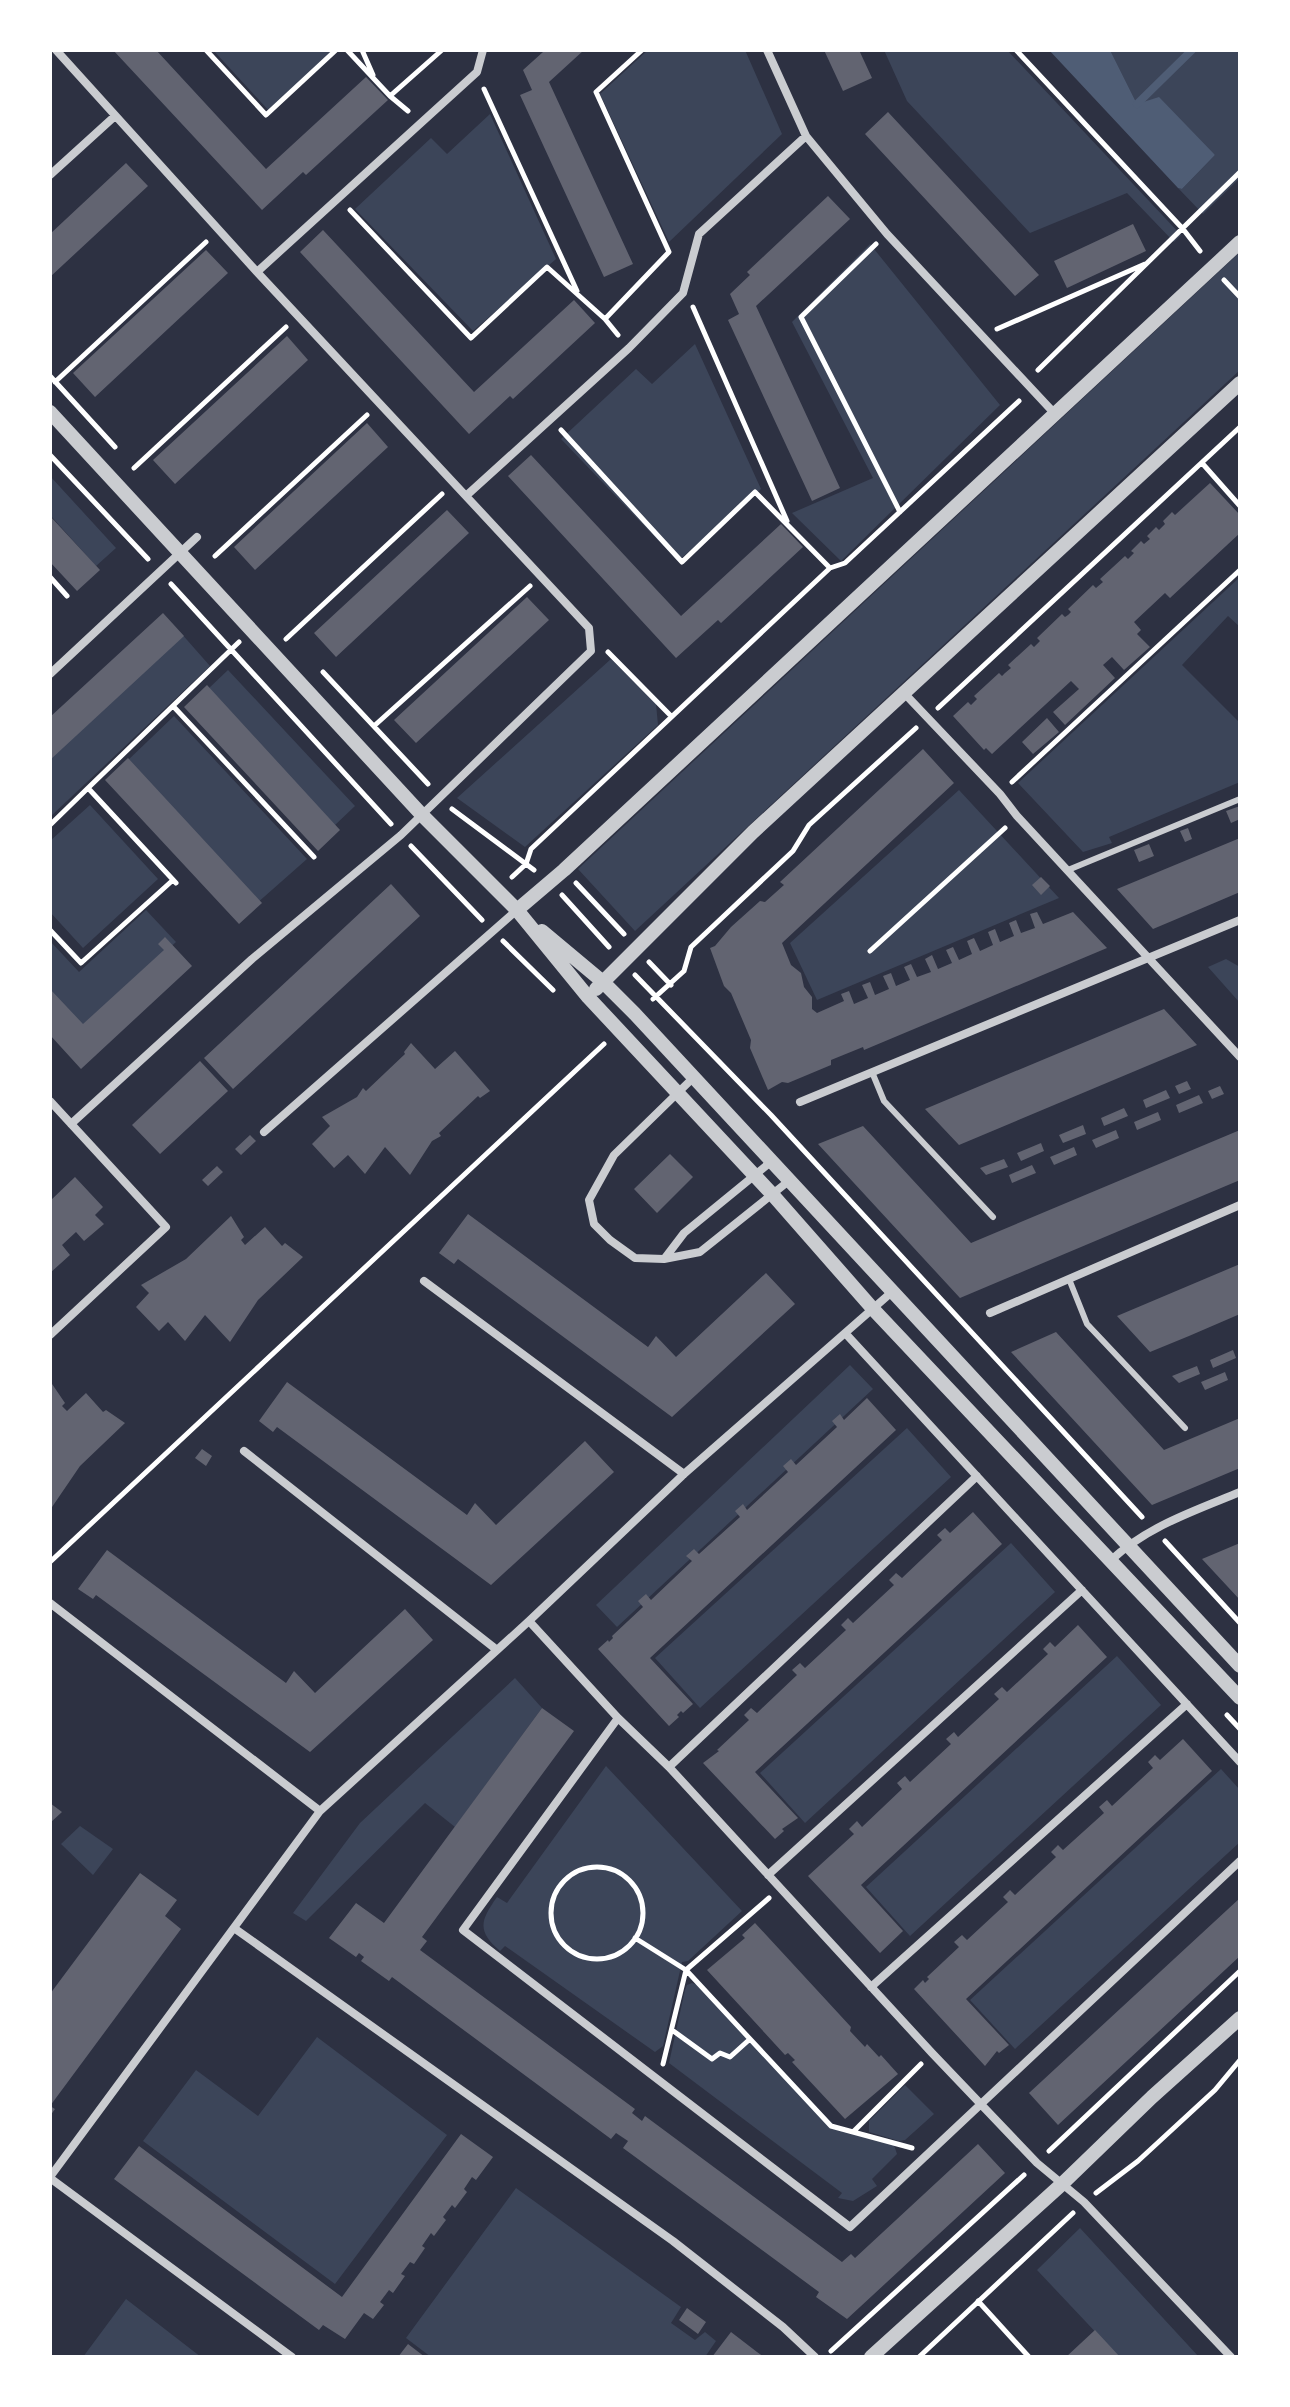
<svg xmlns="http://www.w3.org/2000/svg" width="1290" height="2407" font-family="Helvetica,sans-serif">
<rect width="100%" height="100%" fill="#2d3142"/>
<path fill="#3c4559" d="M213,50H337L270,112Z
M648,50H745L782,134L669,242L600,94Z
M884,50H1007L1181,235L1174,242L1127,193L1030,233L907,101Z
M1110,50H1240V178L1203,214L1178,188L1182,189L1215,155L1137,104Z
M490,114L556,259L473,331L355,209L431,138L447,154Z
M870,244L1000,405L841,561L792,513L873,478L792,322Z
M1240,252V370L635,931L578,869Z
M695,344L761,489L678,561L561,439L636,369L652,384Z
M50,476L116,548L96,566L50,515Z
M1240,577V627L1228,616L1182,665L1240,723V782L1109,837L1112,843L1083,852L1018,783Z
M180,632L210,666L50,817V752Z
M611,659L656,704L658,725L525,847L457,798Z
M228,670L355,806L334,826L207,690Z
M174,716L307,859L256,904L125,763Z
M959,790L1059,898L817,1000L790,943Z
M90,805L158,879L83,948L50,912V841Z
M146,910L176,942L79,1032L50,1000V941L79,972Z
M1226,959L1240,967V1003L1208,967Z
M850,1365L873,1389L617,1627L596,1605Z
M907,1428L951,1477L700,1708L655,1658Z
M1011,1543L1055,1592L805,1823L760,1773Z
M1117,1656L1161,1705L910,1936L866,1887Z
M515,1678L542,1708L455,1827L425,1803L306,1921L293,1913L360,1823Z
M606,1766L742,1911L688,1961L682,1962L663,2046L655,2052L505,1946L500,1951C477,1931 480,1921 497,1897L507,1903Z
M1221,1769L1240,1790V1842L1015,2049L970,2000Z
M80,1826L113,1849L93,1875L61,1844Z
M692,1983L698,1985L834,2125L894,2145L897,2154L872,2179L877,2186L853,2201L838,2198L842,2193L669,2063L685,1990L687,1985Z
M317,2037L447,2135L335,2284L143,2141L196,2070L258,2116Z
M905,2085L934,2114L905,2140L899,2141L869,2132V2121Z
M516,2188L681,2307L671,2323L695,2340L705,2332L716,2341L705,2357H431L406,2338Z
M1080,2228L1199,2357H1119L1037,2270Z
M126,2299L201,2357H83Z"/>
<path fill="#4f5d75" d="M1049,50H1110L1137,104L1159,97L1215,155L1182,189L1178,188Z"/>
<g fill="none" stroke-linecap="round" stroke-linejoin="round">
<path stroke="#4f5d75" stroke-width="8" d="M1137,104L1192,50"/>
</g>
<path fill="#626471" d="M113,50H156L266,169L366,77L388,100L306,175L303,172L262,210Z
M541,50H584L549,82L633,264L604,277L520,95L532,90L523,70L543,52Z
M824,50H859L872,78L843,91Z
M888,112L1039,275L1015,296L865,134Z
M126,163L148,186L50,277V234Z
M828,196L850,219L756,306L840,488L812,501L728,320L739,314L730,294L750,275L747,272Z
M1133,224L1146,251L1067,288L1054,261Z
M323,230L474,392L574,300L595,323L513,399L510,396L469,434L300,252Z
M206,250L228,273L95,397L73,373Z
M287,336L308,360L175,484L153,460Z
M367,423L388,447L255,570L234,547Z
M531,455L681,616L781,524L803,547L721,623L718,620L676,658L508,476Z
M1210,483L1240,515V533L1170,598L1165,593L1134,622L1141,630L1137,634L1150,647L1124,670L1112,657L1103,665L1115,678L1065,725L1053,712L1079,689L1071,681L992,754L986,748L984,750L953,716L968,702L971,705L977,699L974,696L999,673L1002,676L1005,673L1011,668L1008,665L1031,644L1034,647L1040,641L1037,638L1062,614L1065,617L1068,615L1071,612L1068,609L1093,585L1096,588L1103,582L1100,579L1125,556L1128,559L1134,553L1131,551L1141,541L1144,544L1150,539L1147,536L1156,527L1159,530L1165,524L1163,521L1172,512L1175,515Z
M447,510L469,533L336,657L314,633Z
M50,516L100,570L77,591L50,562Z
M527,597L549,620L416,743L394,720Z
M163,613L184,636L50,760V717Z
M207,685L340,830L318,851L184,707Z
M1047,718L1059,732L1033,754L1022,742Z
M923,749L954,783L782,943L791,965L801,973L804,987L812,997V1009L817,1013L844,1001L841,994L849,991L854,1004L868,998L862,985L870,982L875,995L889,989L883,976L891,973L896,986L910,980L904,967L911,964L917,977L931,972L925,959L932,955L938,969L952,963L946,950L953,947L959,960L972,954L967,941L974,938L980,951L993,945L988,932L995,929L1000,942L1014,936L1009,923L1016,920L1021,933L1035,928L1030,914L1037,912L1043,924L1073,912L1107,948L864,1050L863,1047L831,1060V1065L788,1083L782,1082L768,1090L750,1048L751,1040L731,993L724,986L710,948L715,946L731,927L760,901L765,902L784,885L780,882Z
M128,758L262,903L239,924L105,780Z
M1240,806V819L1231,823L1226,811Z
M1188,828L1192,839L1185,842L1180,831Z
M1240,838V892L1172,921L1153,929L1117,889Z
M1149,844L1154,856L1139,862L1134,850Z
M1041,877L1050,886L1041,895L1032,885Z
M391,884L420,916L233,1089L204,1058Z
M165,937L192,966L81,1069L50,1035V989L83,1024L164,950L158,944Z
M1164,1009L1197,1045L959,1145L925,1109Z
M411,1043L435,1069L455,1051L490,1091L480,1098L478,1096L439,1133L441,1136L432,1141L410,1175L385,1147L365,1174L348,1155L334,1168L312,1144L330,1126L322,1117L357,1097L363,1088L366,1091L405,1054L404,1052Z
M200,1061L228,1091L160,1154L132,1125Z
M1187,1081L1191,1089L1179,1094L1175,1086Z
M1220,1086L1224,1094L1212,1099L1208,1091Z
M1166,1090L1170,1098L1146,1108L1143,1100Z
M1199,1095L1203,1103L1179,1113L1176,1105Z
M1124,1108L1128,1116L1104,1126L1101,1118Z
M1158,1112L1161,1120L1137,1130L1134,1122Z
M1083,1125L1086,1134L1063,1143L1059,1135Z
M863,1126L971,1243L1240,1130V1180L960,1298L818,1144Z
M1116,1130L1119,1138L1096,1148L1092,1140Z
M250,1135L256,1141L241,1155L235,1149Z
M1041,1143L1044,1151L1021,1161L1017,1153Z
M1074,1147L1077,1155L1054,1165L1050,1157Z
M670,1154L693,1177L657,1213L634,1189Z
M1004,1159L1008,1167L986,1175L980,1168Z
M1032,1165L1036,1173L1012,1183L1009,1175Z
M217,1166L223,1172L208,1186L202,1180Z
M75,1177L103,1207L95,1215L104,1224L84,1241L76,1232L62,1245L70,1255L50,1273V1201Z
M468,1214L648,1347L656,1336L676,1357L766,1273L795,1304L672,1417L458,1259L454,1264L439,1253Z
M231,1216L244,1237L241,1240L245,1245L265,1227L282,1246L285,1243L303,1257L258,1300L230,1342L205,1315L185,1341L168,1322L159,1331L136,1307L149,1293L141,1285L186,1259Z
M1240,1264V1314L1189,1336L1150,1352L1117,1316Z
M1056,1332L1164,1450L1240,1418V1468L1152,1505L1011,1352Z
M1233,1350L1236,1358L1213,1368L1210,1360Z
M1197,1366L1200,1374L1188,1379L1179,1383L1172,1376Z
M1225,1372L1228,1380L1205,1390L1201,1382Z
M50,1381L65,1403L62,1406L67,1411L86,1393L103,1412L106,1410L125,1423L80,1466L50,1510Z
M287,1382L467,1515L475,1503L496,1525L585,1441L614,1472L491,1585L277,1427L273,1432L259,1421Z
M867,1398L896,1430L650,1658L693,1704L683,1713L681,1711L677,1715L679,1717L669,1726L598,1649L608,1640L609,1642L613,1638L612,1636L643,1607L638,1601L646,1594L651,1600L692,1561L686,1556L694,1549L699,1554L740,1517L735,1511L743,1504L747,1510L788,1472L783,1466L791,1459L796,1465L837,1427L832,1421L840,1414L844,1420Z
M202,1449L212,1456L206,1466L195,1458Z
M973,1512L1002,1544L755,1772L798,1818L782,1829L784,1831L775,1839L703,1763L719,1751L717,1750L749,1720L744,1715L751,1708L757,1713L797,1675L792,1670L800,1663L805,1668L846,1630L841,1625L848,1618L853,1623L894,1585L889,1580L896,1573L902,1578L942,1540L937,1535L945,1528L950,1533Z
M1240,1543V1600L1202,1559Z
M107,1550L286,1683L294,1671L315,1693L405,1609L433,1640L310,1752L96,1595L93,1599L78,1589Z
M1078,1625L1107,1657L861,1885L903,1931L880,1953L808,1876L854,1834L849,1829L857,1821L862,1827L902,1789L897,1783L905,1776L910,1782L951,1744L946,1739L954,1732L958,1737L999,1699L994,1694L1002,1687L1007,1692L1048,1654L1043,1649L1050,1642L1055,1647Z
M542,1708L574,1731L422,1937L427,1941L420,1950L635,2109L632,2113L642,2121L645,2116L842,2262L851,2254L855,2258L978,2144L1005,2173L847,2319L816,2297L819,2292L623,2148L628,2141L616,2133L611,2139L392,1977L389,1981L361,1961L364,1957L359,1953L356,1957L329,1938L356,1903L384,1923Z
M1183,1739L1212,1771L966,1999L1009,2045L999,2053L997,2051L985,2066L914,1989L923,1980L925,1983L929,1979L927,1977L959,1947L954,1942L962,1935L967,1940L1008,1902L1003,1897L1010,1890L1015,1895L1056,1857L1051,1852L1058,1845L1063,1850L1104,1813L1099,1807L1107,1800L1112,1806L1153,1768L1148,1762L1155,1755L1160,1760Z
M50,1803L62,1812L50,1823Z
M140,1873L177,1900L165,1916L181,1929L50,2106L55,2109L50,2116V1994Z
M1240,1898V1956L1058,2125L1029,2093Z
M755,1923L851,2027L850,2031L865,2047L867,2044L879,2057L881,2055L898,2074L845,2119L792,2062L795,2060L788,2053L785,2055L707,1970L745,1938L742,1935Z
M461,2134L493,2157L476,2180L472,2177L464,2189L467,2192L455,2208L452,2205L443,2217L446,2220L434,2236L431,2233L422,2246L425,2248L414,2264L410,2262L401,2274L405,2276L393,2293L389,2290L380,2302L384,2305L373,2319L364,2313L345,2339L323,2325L319,2330L114,2179L139,2146L342,2297Z
M687,2308L706,2322L698,2334L679,2320Z
M1095,2330L1120,2357H1066Z
M731,2332L757,2352L764,2357H712Z
M408,2344L425,2357H398Z"/>
<g fill="none" stroke-linecap="round" stroke-linejoin="round">
<path stroke="#fff" stroke-width="5" d="M206,50L266,115L336,50
M347,50L390,96
M362,50L373,75
M1016,50L1183,229L1200,251
M484,89L577,291
M408,111L390,96L442,50
M350,210L471,338L547,267L605,319
M876,244L801,317L900,512
M1224,280L1240,297
M693,307L787,521
M997,329L1145,264
M618,335L605,319L669,252L596,92L642,50
M1038,370L1240,172
M50,376L115,447
M55,382L206,242
M561,430L682,562L755,492L830,568
M50,455L148,559
M1202,463L1240,506
M134,468L286,327
M215,556L367,415
M50,577L67,596
M171,584L391,824
M286,639L442,494
M608,652L671,716
M323,672L428,784
M173,706L314,857
M938,708L1240,427
M374,726L530,586
M1012,782L1240,570
M452,809L534,870
M50,825L88,788
M411,846L482,920
M512,877L526,864L531,849L830,568L845,563L1019,401
M176,883L88,788L239,642
M576,883L624,934
M562,895L609,947
M50,930L81,963L173,880
M503,941L553,990
M870,951L1005,828
M649,962L671,985
M635,975L771,1115L1142,1517
M653,999L684,971L691,947L793,851L809,825L916,728
M1165,1541L1240,1623
M50,1562L604,1044
M1227,1715L1240,1729
M551 1913a46 46 0 1 1 92 0a46 46 0 1 1-92 0Z
M635,1938L686,1970L750,2039
M672,2030L712,2059L720,2053L730,2057L750,2039L831,2126L853,2132
M663,2064L686,1970L769,1898
M912,2148L853,2132L921,2064
M1049,2151L1240,1971
M1096,2193L1138,2161L1215,2090L1240,2060
M978,2301L1029,2357
M831,2351L1024,2175
M919,2357L1073,2213"/>
<path stroke="#caccd0" stroke-width="6" d="M1068,870L1240,799
M872,1072L884,1101L993,1217
M1069,1279L1087,1324L1185,1428"/>
<path stroke="#caccd0" stroke-width="8" d="M56,50L257,272L589,628L591,651L401,835L252,959L71,1124
M767,50L806,136L887,234L1056,415
M50,175L115,116
M257,272L477,72L483,50
M467,495L629,348L683,293L699,234L806,136
M50,674L197,537
M905,694L1000,794L1017,816L1240,1057
M694,1077L614,1155L589,1200L594,1224L610,1240L635,1258L664,1259L700,1252L790,1180
M50,1101L166,1227L50,1335
M800,1102L1240,920
M264,1132L517,910
M665,1258L684,1233L772,1161
M424,1281L684,1474
M990,1313L1240,1205
M846,1334L1240,1762
M244,1451L497,1650
M1110,1561C1148,1526 1194,1511 1240,1492
M50,1603L320,1811
M529,1621L618,1718L669,1767L932,2053L1037,2163L1084,2202L1231,2357
M618,1718L463,1930L850,2227L1240,1861
M669,1767L977,1476
M768,1875L1082,1590
M234,1928L673,2241L783,2327L815,2357
M871,1987L1187,1704
M50,2177L320,1811L529,1621L684,1474L893,1291
M50,2178L292,2357"/>
<path stroke="#caccd0" stroke-width="14" d="M50,412L422,815L517,910L588,997L772,1194L873,1309L1240,1698
M517,910L564,870L1240,242
M542,931L603,982L635,1014L1240,1666
M596,989L753,832L1240,383
M871,2357L1062,2184L1152,2097L1240,2018"/>
</g>
<rect width="1290" height="2407" fill="none" stroke="#ffffff" stroke-width="104"/>
</svg>
